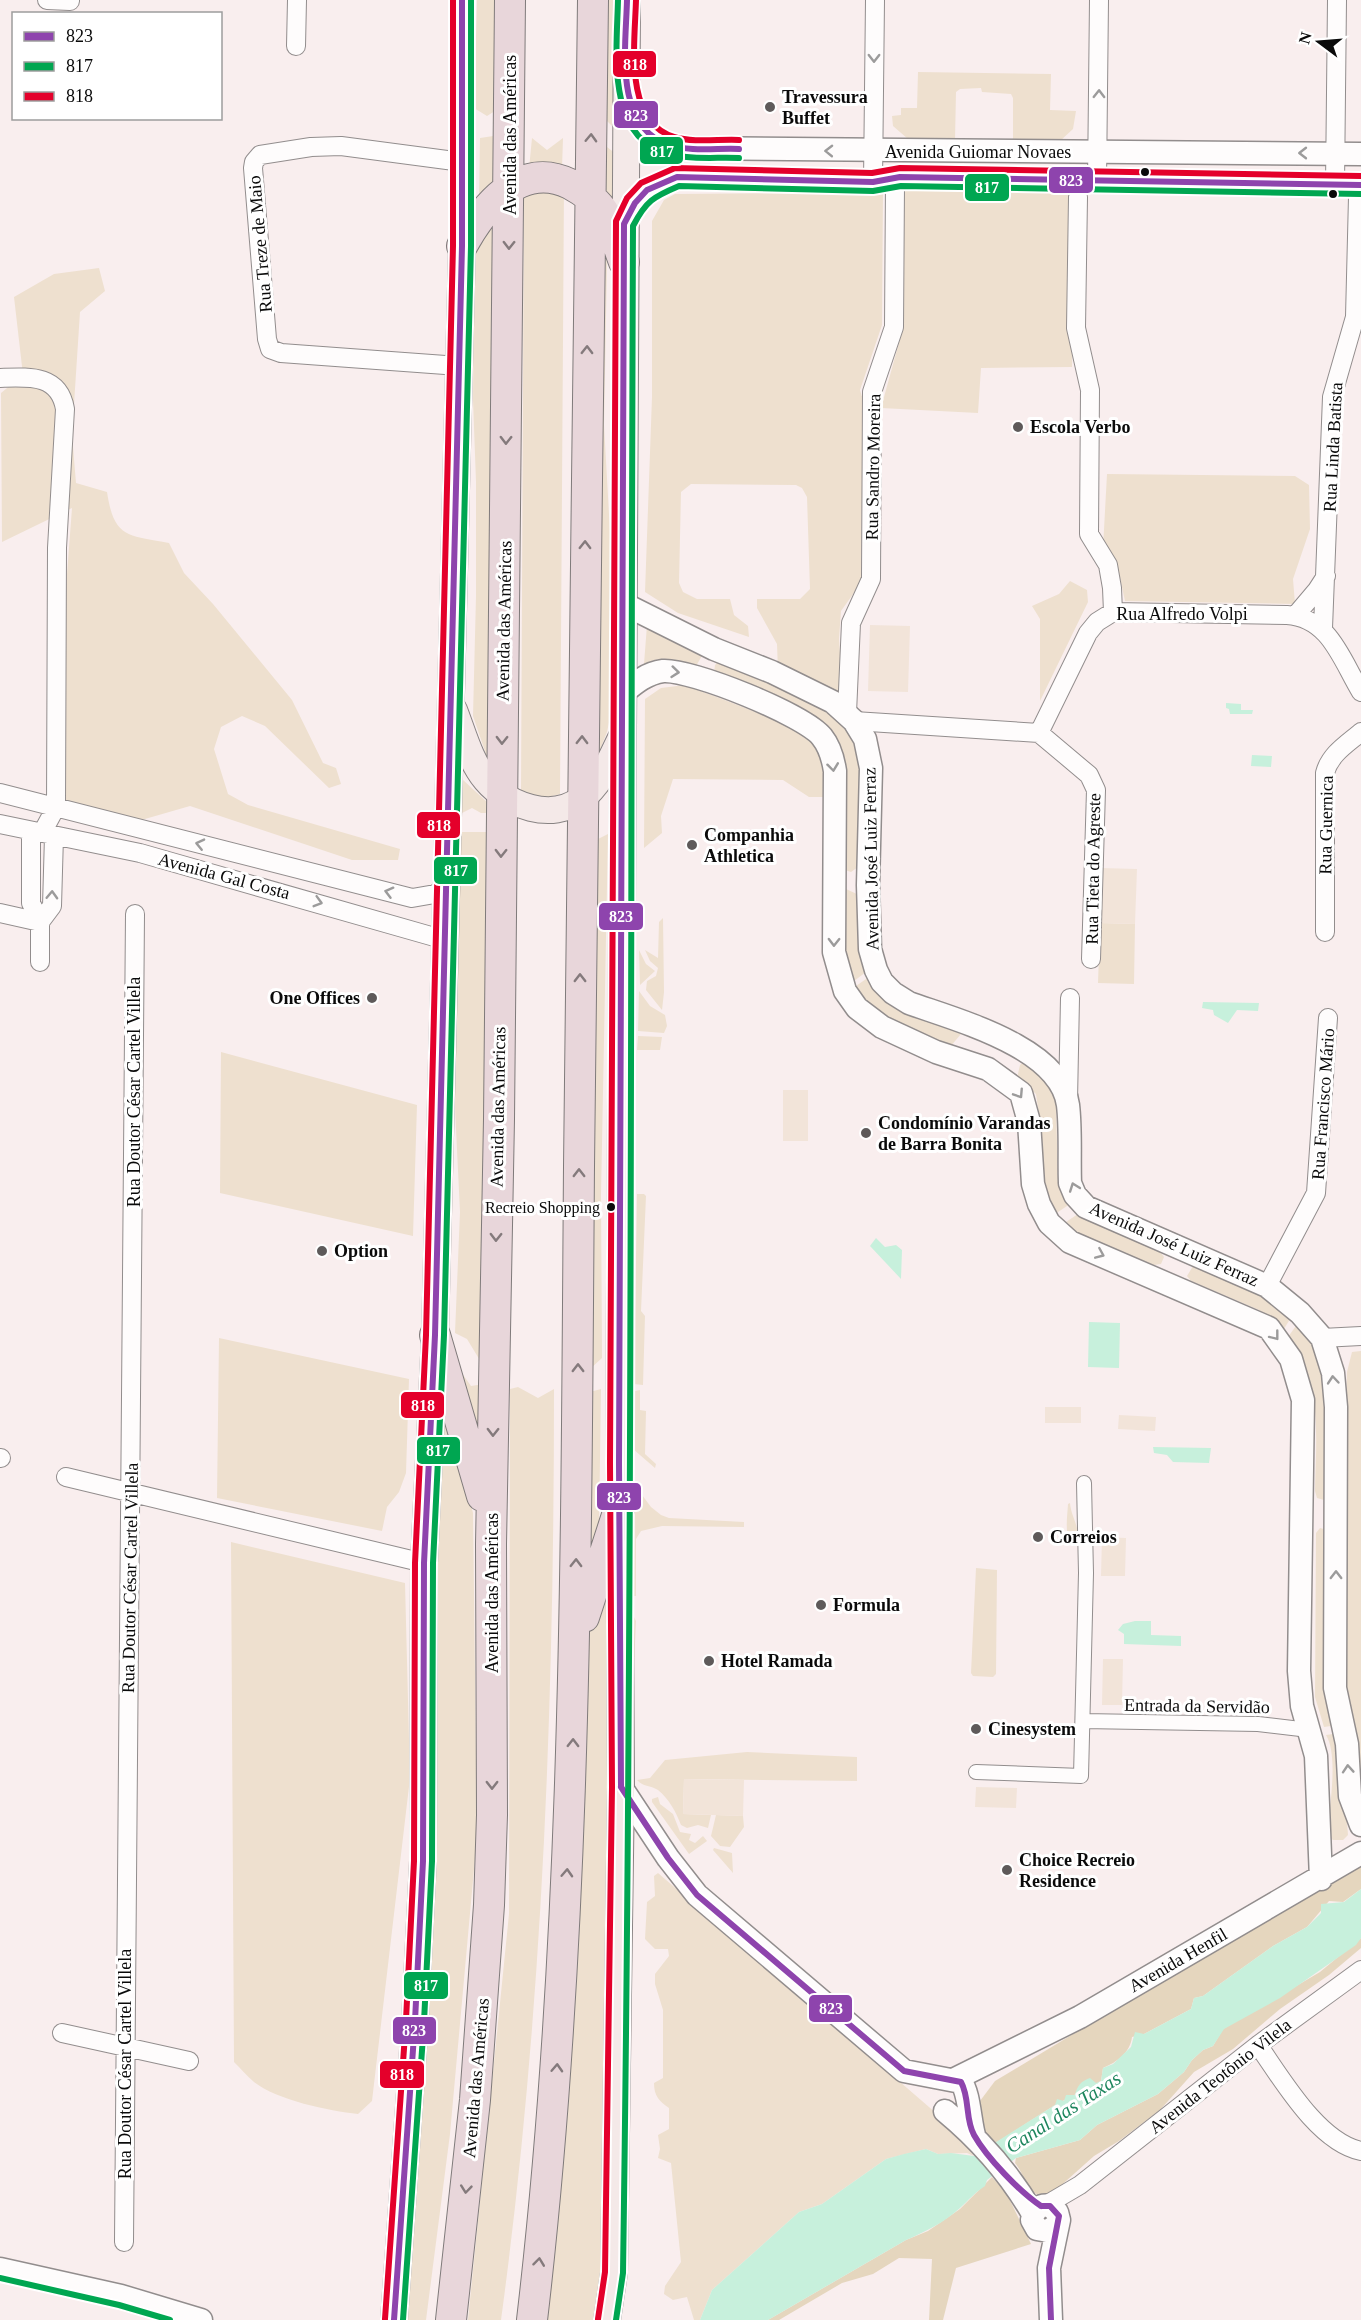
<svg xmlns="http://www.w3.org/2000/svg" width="1361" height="2320" font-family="Georgia,serif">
<rect width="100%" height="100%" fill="#f9eeee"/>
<path fill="#eee0cf" d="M477,0H498V109L487,116L474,108Z
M600,0H616L617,131L600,114Z
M918,72L1051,74L1050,110L1076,111L1073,129L1060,141H1013V98L1011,94L982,92L981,88L960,89L956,92L955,140L908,139L893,126L892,116L901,115V108H917Z
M500,135L501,176L479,202L480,138Z
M532,138L547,150L563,138L562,169H529Z
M598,140L616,154L615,214L606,198Z
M564,187L560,794L541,799L521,791L524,189Z
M904,189L1077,190L1072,367L981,368L978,413L881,408L903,328Z
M883,192L882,325L860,390L863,400L861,583L841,611L839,639L843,694L778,670L777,644L757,608V599H800L810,589L807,497L802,488L796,485L691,484L681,492L679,583L683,592L697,599H730L734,615L748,626L749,637L678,613L645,592L652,397V221L664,200L675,194Z
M497,203L489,763L473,716L476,596V482L473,400L474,255L479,235Z
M598,223L605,245L607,264L604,425L612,568L610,718L607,732L596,760Z
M99,268L105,291L80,312L72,435L76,483L107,492C114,538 127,535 169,543L184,573L213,604L292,700L323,763L336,768L341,784L329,788L265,726L242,716L221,727L214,749L228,794L248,805L400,849L398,860H352L190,806L138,821L66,801L61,653L72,508L2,542L1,393L23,375L14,297L54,274Z
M1107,474L1295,476L1309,485L1310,529L1293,579L1295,604L1125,601L1118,569L1103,548Z
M1070,581L1087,590L1088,602L1040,701V619L1032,606L1059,594Z
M647,625L703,654L696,666C677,660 663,654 644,664Z
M719,661L827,706L848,731L857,746L860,758V853L858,867L851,872L845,870V759L831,733L714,673L715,665Z
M685,685C716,698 800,724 818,748C827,761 824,783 823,797H809L783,780L673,779L661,816L662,833L644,848L645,699L661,688Z
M462,779L488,803V813H481L472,808L460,814Z
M461,832H489L484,1367L467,1339L455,1333L460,1212L454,1087Z
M608,834L601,1195L602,1358L590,1369L594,841Z
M846,889L859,895L862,902L860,958L866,972L850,984L838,951L840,892Z
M663,918L664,992L662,1010L646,990L647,981L656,976L658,968L650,961L645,950L658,958L659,922Z
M1100,923L1135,924L1134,984L1098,983Z
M639,950L646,964L655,971L640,985Z
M869,977L912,1010L961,1034L950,1047L873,1016L853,988Z
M639,991L650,1006L665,1015L667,1026L664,1033L638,1031Z
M638,1036L662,1037L660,1050H637Z
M221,1052L417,1105L413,1236L220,1193Z
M1026,1060C1040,1071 1051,1087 1056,1104L1058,1183L1070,1204L1055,1214L1042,1180L1040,1121L1036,1094L1017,1078L1020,1065Z
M637,1194H644L646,1196L641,1311L645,1316L643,1385L634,1384Z
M1078,1214L1158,1249L1164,1257L1161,1264L1154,1265L1078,1235L1063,1224Z
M1193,1266H1200L1246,1284L1292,1316L1282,1332L1259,1310L1191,1281L1187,1276Z
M1298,1323L1315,1344L1324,1367L1327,1498L1324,1500L1317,1498L1315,1491C1316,1439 1323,1381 1288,1337Z
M219,1338L409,1379L406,1473L399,1492L387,1507L382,1531L217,1498Z
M1361,1351V1815L1344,1676L1342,1516L1347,1372L1352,1352Z
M454,1362L471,1386L484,1384V1480Z
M518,1387L538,1398L554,1389C554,1700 543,2011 501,2320H468L509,1914L510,1389Z
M601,1389L599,1529L590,1562V1392Z
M441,1390L473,1513L477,1836L450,2134L426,2320H400L437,1560Z
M640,1390V1410L646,1411L645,1454L656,1464L655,1468L633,1449L635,1391Z
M633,1483L651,1507L661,1515L669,1518L744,1522V1527L662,1526L641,1531L636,1539V1596H633Z
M1070,1503C1071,1517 1080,1526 1077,1540L1070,1544C1065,1531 1067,1519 1068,1504Z
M1320,1528L1327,1530L1338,1725L1324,1727L1315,1697L1316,1533Z
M231,1542L405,1583L410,1778L372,2101L358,2114C329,2111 277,2100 254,2082C247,2076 240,2068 234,2062Z
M976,1568L997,1570L996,1674L993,1677L973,1676L971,1673Z
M608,1574L604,2227L598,2307L597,2320H537L585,1628Z
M633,1615L636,1621L633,1687L631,1686Z
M1340,1733L1348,1835L1343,1840H1333L1327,1836C1329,1810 1339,1756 1326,1735Z
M747,1752L857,1757V1781L684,1779L683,1814L711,1815L708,1828L698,1825L687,1828L681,1825C676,1812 669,1799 658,1790C650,1785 643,1787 637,1780L650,1778L665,1760Z
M658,1797L660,1804L673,1814L680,1832L691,1834L689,1840L695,1843L703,1836L707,1841L689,1854L652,1802V1799Z
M716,1815L743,1816L744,1827L730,1847L720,1846L711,1836Z
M714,1848L732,1853L733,1873L713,1850Z
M658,1873L951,2126L974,2156L967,2153L938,2154L926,2149L886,2159L822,2204L799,2212L712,2290L700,2320H694L687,2297L673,2300L664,2294L665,2286L681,2262L671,2163L658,2158L660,2149L658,2135L669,2129V2108C659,2101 654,2096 654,2083L663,2078V2010L655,1984V1974L669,1956L668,1949H655L645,1939L647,1902L655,1896L654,1876Z"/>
<path fill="#e5d6be" d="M1361,1861V1889L1343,1902L1329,1901L1307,1927L1273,1946L1203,1996L1194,1998L1191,2009L1144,2034L1132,2037C1130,2053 1117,2062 1103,2068L1101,2081L1055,2105L994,2144L983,2133L980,2101L995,2081Z
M1361,1938V1948L1329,1975L1280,2009L1233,2049L1194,2072L1160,2110L1119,2141L1094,2156L1047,2198C1026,2194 1027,2178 1015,2163L1016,2158L1080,2140L1097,2125L1158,2094L1184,2072L1192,2060L1203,2050L1213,2046L1223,2029L1320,1972Z
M992,2177L1007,2194L1031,2244L956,2268L943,2320H929L932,2259L899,2258L873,2274L842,2283L779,2320H768L906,2240L928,2231L960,2209Z"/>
<path fill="#f2e4d9" d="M870,625L910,626L908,692L868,691Z
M1101,868L1137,869L1135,924L1100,923Z
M783,1090H808V1141H783Z
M1045,1407H1081V1423H1045Z
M1119,1415L1156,1417L1155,1431L1118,1429Z
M1102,1537L1126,1538L1125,1576H1101Z
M1103,1659H1123L1122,1705H1102Z
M684,1779L744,1780L743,1816L683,1814Z
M976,1787L1017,1788L1016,1808L975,1807Z"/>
<path fill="#c7f0dc" d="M1226,703L1241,704V710H1253L1252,714H1230L1229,709L1226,708Z
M1252,755L1272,756L1271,767L1251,766Z
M1203,1002L1259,1003L1258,1011L1237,1010L1228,1023L1214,1015L1213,1010L1202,1008Z
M876,1238L885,1247L896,1245L902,1250L901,1279L870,1246Z
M1089,1322L1120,1323L1119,1368L1088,1367Z
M1153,1447L1211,1448L1209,1463L1173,1462L1167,1455L1154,1453Z
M1135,1621H1151V1635L1181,1636V1646L1124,1644V1634L1118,1630L1123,1624Z
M1361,1889V1938L1356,1945L1280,1998L1224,2029L1213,2046L1203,2050L1192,2060L1184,2072L1158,2094L1097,2125L1080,2140L1016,2158L987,2180L985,2186C974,2193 969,2200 960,2208C945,2222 925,2232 906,2240L768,2320H700L712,2290L799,2212L822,2204L886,2159L904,2154L926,2149L938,2154L951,2153L974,2156L1055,2105L1057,2099L1064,2101L1066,2095H1075C1077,2086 1081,2081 1090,2078L1096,2083L1101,2081L1103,2068L1113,2064L1131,2047L1135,2032L1144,2034L1191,2009L1194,1998L1203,1996L1273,1946L1307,1927L1321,1913V1904L1344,1902Z"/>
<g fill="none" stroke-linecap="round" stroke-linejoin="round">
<defs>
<path id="pedestrian" d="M1083,1721L1258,1724L1309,1730
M976,1772L1081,1776L1086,1573L1084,1483"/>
<path id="minor" d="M47,0L70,1
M296,46L297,0
M873,182L875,0
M1097,182L1099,0
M1335,185L1337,0
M1078,197L1076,328L1090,390L1089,534L1108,565L1112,588L1113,612
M459,366L281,353L270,349L267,339L253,168L254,162L260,155L311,147L341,146L462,162
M0,378C29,377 59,374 65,409L57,548L56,807L42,833
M1295,616L1317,590L1326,576
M1323,628L1332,397L1355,317L1358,197
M847,713L851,623L871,579L872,392L894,327L895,185
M854,721L1039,733L1088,633L1097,622L1113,612L1287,615C1330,618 1341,659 1361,692
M1039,733L1089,775L1096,790L1091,959
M0,793L412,898L435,894L445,888
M0,824L140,853L445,940
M31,831V903L40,922L52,906L54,836
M0,913L40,922V962
M1325,932V773C1330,754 1347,744 1361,732
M1068,1101L1070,998
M1267,1286L1316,1193L1328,1018
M1322,1338L1361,1336
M0,1458H1
M66,1477L424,1563
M62,2033L189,2061
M1258,2045C1282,2079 1318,2142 1361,2151
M1046,2205L1080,2185L1258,2045L1361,1970
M124,2242L135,914"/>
<path id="tertiary" d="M628,93C639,128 648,141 684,148L1361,154
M624,224L635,203L647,190L677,177L873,182L900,177L1361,185
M624,604L714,649L772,672L833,702L854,721L865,739L871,768L868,885L870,949L876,970L882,982L893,993L909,1003C956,1020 1060,1047 1068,1105C1071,1130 1069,1158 1070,1183L1075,1195L1086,1207L1267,1286L1300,1313L1322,1338L1333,1373L1336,1407L1335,1688L1347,1744L1350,1796L1361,1825
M623,693C635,683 647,673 663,671C691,669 805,715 822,737C830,747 833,758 835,771L834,952L845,991L857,1008L882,1027L936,1052L988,1069L1021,1093L1029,1122L1033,1184L1039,1204L1049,1223L1070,1242L1269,1328L1291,1359L1303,1400L1299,1671L1302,1706L1316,1756L1321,1879
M621,1787L668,1858L697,1895L904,2071L961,2082C969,2092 970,2121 974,2135
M955,2079L1080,2017L1361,1853
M945,2111C980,2140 1010,2174 1033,2214
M0,2269L121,2296L201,2320
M1051,2320L1049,2268L1059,2220L1057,2212L1050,2206C1040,2204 1034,2209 1032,2220L1037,2229L1048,2231L1057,2225"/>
<path id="secondary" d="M454,710C463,733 470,761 486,780C508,806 552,822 581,799C601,784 610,760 621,738
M394,2320L415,2021L423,1861L424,1563L435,1335L445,940L462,246V0
M607,2320L614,2273L621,1787L619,1463L627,0"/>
<path id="trunk" d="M462,246C483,208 520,159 570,184C583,191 597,201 605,214C613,229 618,246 624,262
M435,1335L482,1496
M584,1617L620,1506
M451,2320L475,2100L489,1905L492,1815L491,1544L499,1119L510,0
M532,2320C577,1937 576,1552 579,1167C582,778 589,389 593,0"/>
</defs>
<use href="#pedestrian" stroke="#928d8d" stroke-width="16"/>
<use href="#minor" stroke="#928d8d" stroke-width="20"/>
<use href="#tertiary" stroke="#928d8d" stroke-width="25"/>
<use href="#secondary" stroke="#888383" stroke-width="28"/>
<use href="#trunk" stroke="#7f7a7a" stroke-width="32"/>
<use href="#pedestrian" stroke="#fefcfc" stroke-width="14"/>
<use href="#minor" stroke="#fefcfc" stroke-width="18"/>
<use href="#tertiary" stroke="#fefcfc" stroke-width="22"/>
<use href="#secondary" stroke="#f4e9e8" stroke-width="26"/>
<use href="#trunk" stroke="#e8d6da" stroke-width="30"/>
<defs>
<path id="bus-1" d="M627,0C626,46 613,126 669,145C691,152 717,148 739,149
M621,1787L619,1463L624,224L635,203L647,190L677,177L873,182L900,177L1361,185
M621,1787L668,1858L697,1895L904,2071L961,2082C970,2098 965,2119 974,2135C987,2158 1020,2192 1041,2206
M1041,2206H1050L1059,2216L1049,2268L1051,2320
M394,2320L415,2021L423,1861L424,1563L435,1335L462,246V0"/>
<path id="bus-2" d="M618,0C617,50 605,138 669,154C692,160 716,157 739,158
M0,2278L119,2305L170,2320
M403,2320L424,2022L432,1861L433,1563L444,1335L471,246V0
M616,2320L623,2273C633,1591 630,909 633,226C646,201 653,197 679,186L873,191L901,186L1361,194"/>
<path id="bus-3" d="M636,0C635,41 623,122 674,137C695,143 718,139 739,140
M385,2319L406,2020L414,1861L415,1563L426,1335L453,246V0
M598,2319L605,2272L612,1787L610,1463L616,221L627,198L641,183L675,168L872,173L900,168L1361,176"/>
</defs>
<use href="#bus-1" stroke="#fff" stroke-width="10"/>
<use href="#bus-2" stroke="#fff" stroke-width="10"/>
<use href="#bus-3" stroke="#fff" stroke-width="10"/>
<use href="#bus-1" stroke="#8e44ad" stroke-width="6"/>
<use href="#bus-2" stroke="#00a651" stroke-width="6"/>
<use href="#bus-3" stroke="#e4002b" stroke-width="6"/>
</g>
<defs><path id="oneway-chevron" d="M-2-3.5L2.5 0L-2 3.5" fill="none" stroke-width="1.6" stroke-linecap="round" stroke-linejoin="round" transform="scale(1.5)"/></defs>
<g stroke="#9c9b9b">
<use href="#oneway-chevron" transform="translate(874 58) rotate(90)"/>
<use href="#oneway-chevron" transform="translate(1099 94) rotate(-89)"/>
<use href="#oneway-chevron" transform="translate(829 151) rotate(-179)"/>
<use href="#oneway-chevron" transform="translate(1303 153) rotate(-180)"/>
<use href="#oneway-chevron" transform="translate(675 672) rotate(6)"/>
<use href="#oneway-chevron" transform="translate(833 767) rotate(83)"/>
<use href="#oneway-chevron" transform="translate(200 844) rotate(-167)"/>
<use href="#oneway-chevron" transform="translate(389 892) rotate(-165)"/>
<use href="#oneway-chevron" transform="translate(52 895) rotate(-88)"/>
<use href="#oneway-chevron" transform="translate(318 902) rotate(16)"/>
<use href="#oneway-chevron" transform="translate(834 942) rotate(91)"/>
<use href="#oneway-chevron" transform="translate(1019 1094) rotate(57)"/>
<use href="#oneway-chevron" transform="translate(1074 1187) rotate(-110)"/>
<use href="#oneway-chevron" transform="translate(1100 1254) rotate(23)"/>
<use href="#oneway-chevron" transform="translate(1275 1336) rotate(52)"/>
<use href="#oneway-chevron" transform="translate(1333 1380) rotate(-95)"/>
<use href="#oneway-chevron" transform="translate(1336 1575) rotate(-90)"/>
<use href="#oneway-chevron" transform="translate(1348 1769) rotate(-94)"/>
</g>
<g stroke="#847a7c">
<use href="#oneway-chevron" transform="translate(591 138) rotate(-88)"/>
<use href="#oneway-chevron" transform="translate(509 245) rotate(91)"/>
<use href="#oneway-chevron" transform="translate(587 350) rotate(-89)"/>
<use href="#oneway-chevron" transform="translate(506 440) rotate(91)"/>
<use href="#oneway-chevron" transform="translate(585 545) rotate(-89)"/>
<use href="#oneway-chevron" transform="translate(502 740) rotate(91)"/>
<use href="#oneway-chevron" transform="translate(582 740) rotate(-89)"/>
<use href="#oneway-chevron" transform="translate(501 853) rotate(91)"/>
<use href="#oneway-chevron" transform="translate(580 978) rotate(-90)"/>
<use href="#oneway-chevron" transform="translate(579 1173) rotate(-90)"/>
<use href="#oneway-chevron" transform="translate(496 1237) rotate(91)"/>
<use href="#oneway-chevron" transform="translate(578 1368) rotate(-90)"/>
<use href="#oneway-chevron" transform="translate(493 1432) rotate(91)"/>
<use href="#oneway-chevron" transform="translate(576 1563) rotate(-89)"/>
<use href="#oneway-chevron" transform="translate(573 1743) rotate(-89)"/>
<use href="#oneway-chevron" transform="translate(492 1785) rotate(90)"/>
<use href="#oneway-chevron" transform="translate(567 1873) rotate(-87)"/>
<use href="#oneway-chevron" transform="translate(557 2068) rotate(-87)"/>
<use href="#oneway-chevron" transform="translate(466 2189) rotate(96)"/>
<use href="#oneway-chevron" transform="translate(539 2262) rotate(-83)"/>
</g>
<g fill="#5e5a5a" stroke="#fff" stroke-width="2">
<circle cx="770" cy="107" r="6"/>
<circle cx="1018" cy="427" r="6"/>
<circle cx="692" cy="845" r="6"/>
<circle cx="372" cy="998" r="6"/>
<circle cx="866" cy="1133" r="6"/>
<circle cx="322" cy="1251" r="6"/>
<circle cx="1038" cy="1537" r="6"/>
<circle cx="821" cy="1605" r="6"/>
<circle cx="709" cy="1661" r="6"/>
<circle cx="976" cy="1729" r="6"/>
<circle cx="1007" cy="1870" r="6"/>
</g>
<g fill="#0a0a0a" stroke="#fff" stroke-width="2">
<circle cx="1145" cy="172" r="5"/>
<circle cx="1333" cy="194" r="5"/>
<circle cx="611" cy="1207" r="5"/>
</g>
<g text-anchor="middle" stroke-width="6" stroke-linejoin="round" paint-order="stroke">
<g font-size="16" fill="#0a0a0a" stroke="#fff" text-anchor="end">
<text x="600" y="1213">Recreio Shopping</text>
</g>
<g font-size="18" font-weight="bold" fill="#0a0a0a" stroke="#fff" text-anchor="start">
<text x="782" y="103">Travessura<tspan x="782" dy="21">Buffet</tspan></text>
<text x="1030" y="433">Escola Verbo</text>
<text x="704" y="841">Companhia<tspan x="704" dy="21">Athletica</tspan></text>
<text x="360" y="1004" text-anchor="end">One Offices</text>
<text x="878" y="1129">Condomínio Varandas<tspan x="878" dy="21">de Barra Bonita</tspan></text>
<text x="334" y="1257">Option</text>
<text x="1050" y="1543">Correios</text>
<text x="833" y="1611">Formula</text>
<text x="721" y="1667">Hotel Ramada</text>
<text x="988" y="1735">Cinesystem</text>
<text x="1019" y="1866">Choice Recreio<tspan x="1019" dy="21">Residence</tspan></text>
</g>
<g font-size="18" fill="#0a0a0a" stroke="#fff">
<text transform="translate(510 135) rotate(-90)" y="6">Avenida das Américas</text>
<text x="978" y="158">Avenida Guiomar Novaes</text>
<text transform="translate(260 244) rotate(-95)" y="6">Rua Treze de Maio</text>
<text transform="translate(1333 447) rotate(-87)" y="6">Rua Linda Batista</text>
<text transform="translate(873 467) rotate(-89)" y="6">Rua Sandro Moreira</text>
<text x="1182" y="620">Rua Alfredo Volpi</text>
<text transform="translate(504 621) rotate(-89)" y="6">Avenida das Américas</text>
<text transform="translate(1326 825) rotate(-89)" y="6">Rua Guernica</text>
<text transform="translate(871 859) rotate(-91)" y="6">Avenida José Luiz Ferraz</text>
<text transform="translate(1093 869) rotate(-89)" y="6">Rua Tieta do Agreste</text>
<text transform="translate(224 876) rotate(15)" y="6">Avenida Gal Costa</text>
<text transform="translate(134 1092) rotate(-90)" y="6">Rua Doutor César Cartel Villela</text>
<text transform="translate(1323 1104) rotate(-86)" y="6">Rua Francisco Mário</text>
<text transform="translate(498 1107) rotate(-89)" y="6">Avenida das Américas</text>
<text transform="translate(1174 1244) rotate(24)" y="6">Avenida José Luiz Ferraz</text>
<text transform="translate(130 1578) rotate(-89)" y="6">Rua Doutor César Cartel Villela</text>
<text transform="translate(492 1593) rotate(-90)" y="6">Avenida das Américas</text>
<text transform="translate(1197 1706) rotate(1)" y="6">Entrada da Servidão</text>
<text transform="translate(1178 1960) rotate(-30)" y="6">Avenida Henfil</text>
<text transform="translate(125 2064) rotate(-90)" y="6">Rua Doutor César Cartel Villela</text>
<text transform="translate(1220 2076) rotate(-38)" y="6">Avenida Teotônio Vilela</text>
<text transform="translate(476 2078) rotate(-85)" y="6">Avenida das Américas</text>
</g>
<g font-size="20" font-style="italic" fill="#1d855d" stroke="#fff">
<text transform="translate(1063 2112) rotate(-33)" y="7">Canal das Taxas</text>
</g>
</g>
<g stroke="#fff" stroke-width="2">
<rect x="612" y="50" width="45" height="28" rx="6" fill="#e4002b"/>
<rect x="613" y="100" width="46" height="29" rx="6" fill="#8e44ad"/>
<rect x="639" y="136" width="45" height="29" rx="6" fill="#00a651"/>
<rect x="1048" y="166" width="46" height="28" rx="6" fill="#8e44ad"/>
<rect x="964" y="173" width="46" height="29" rx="6" fill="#00a651"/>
<rect x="416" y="811" width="45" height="28" rx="6" fill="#e4002b"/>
<rect x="433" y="856" width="45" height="29" rx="6" fill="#00a651"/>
<rect x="598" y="902" width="46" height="29" rx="6" fill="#8e44ad"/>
<rect x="400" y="1391" width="45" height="28" rx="6" fill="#e4002b"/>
<rect x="416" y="1436" width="45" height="29" rx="6" fill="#00a651"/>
<rect x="596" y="1482" width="46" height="29" rx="6" fill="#8e44ad"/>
<rect x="403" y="1971" width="46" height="29" rx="6" fill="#00a651"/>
<rect x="808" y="1994" width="45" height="29" rx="6" fill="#8e44ad"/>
<rect x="392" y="2016" width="45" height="29" rx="6" fill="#8e44ad"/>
<rect x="379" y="2060" width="46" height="29" rx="6" fill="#e4002b"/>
</g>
<g font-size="16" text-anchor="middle" font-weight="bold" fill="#fff">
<text x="635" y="70">818</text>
<text x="636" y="121">823</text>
<text x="662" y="157">817</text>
<text x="1071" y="186">823</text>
<text x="987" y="193">817</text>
<text x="439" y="831">818</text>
<text x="456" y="876">817</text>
<text x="621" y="922">823</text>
<text x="423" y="1411">818</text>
<text x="438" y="1456">817</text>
<text x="619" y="1503">823</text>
<text x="426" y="1991">817</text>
<text x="831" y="2014">823</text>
<text x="414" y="2036">823</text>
<text x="402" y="2080">818</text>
</g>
<rect x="12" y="12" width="210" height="108" fill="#ffffff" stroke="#9d9d9d" stroke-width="1.5"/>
<rect x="24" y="32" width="30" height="9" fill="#8e44ad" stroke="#9d9d9d" stroke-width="1.5"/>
<text x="66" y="42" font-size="18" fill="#0a0a0a">823</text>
<rect x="24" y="62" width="30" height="9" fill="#00a651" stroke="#9d9d9d" stroke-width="1.5"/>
<text x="66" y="72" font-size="18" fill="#0a0a0a">817</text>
<rect x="24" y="92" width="30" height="9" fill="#e4002b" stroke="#9d9d9d" stroke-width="1.5"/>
<text x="66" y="102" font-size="18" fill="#0a0a0a">818</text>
<g transform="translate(1319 42) rotate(286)" stroke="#ffffff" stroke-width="4.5" paint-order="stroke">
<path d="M0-4.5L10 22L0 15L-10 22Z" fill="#0a0a0a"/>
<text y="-9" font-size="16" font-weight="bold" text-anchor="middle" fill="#0a0a0a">N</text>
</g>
</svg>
